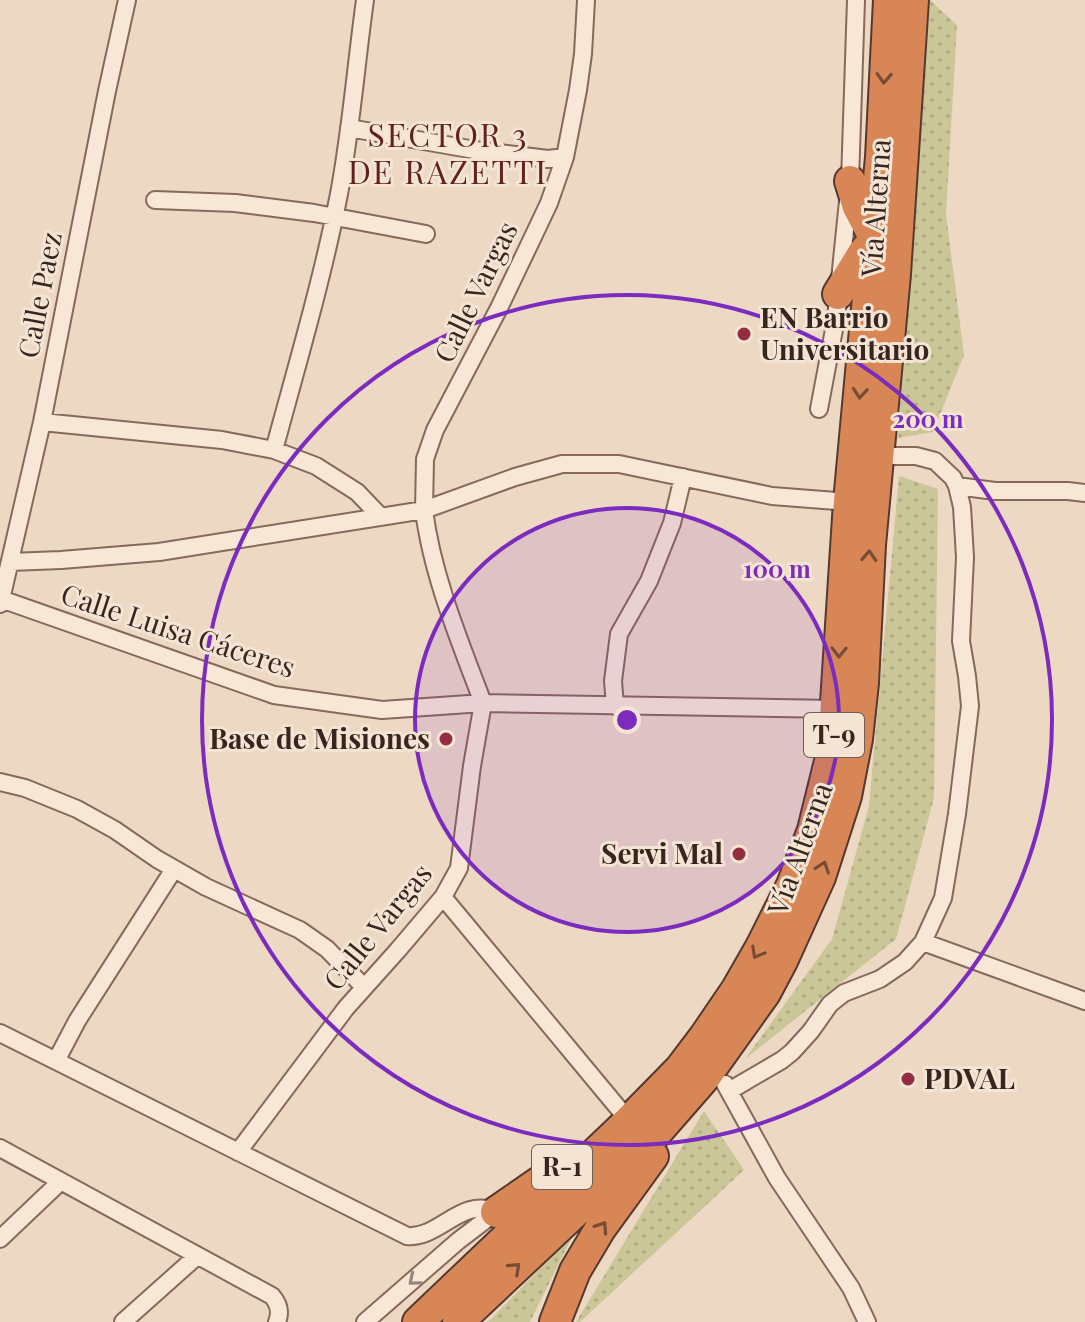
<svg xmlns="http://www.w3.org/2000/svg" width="1085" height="1322" font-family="'Playfair Display',serif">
<defs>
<pattern id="grass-dots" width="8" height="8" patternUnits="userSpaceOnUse" patternTransform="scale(2)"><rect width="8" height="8" fill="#cac698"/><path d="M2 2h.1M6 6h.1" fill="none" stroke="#aeaa83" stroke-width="1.8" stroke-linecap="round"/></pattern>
</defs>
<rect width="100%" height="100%" fill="#edd8c4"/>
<path fill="url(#grass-dots)" d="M930,0L957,25L946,214L964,355L933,432L898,438Z
M899,476L938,489L934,798L896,939L745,1059L832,939L869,806Z
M704,1111L744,1170L580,1322H576Z
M573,1235L530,1322H488Z"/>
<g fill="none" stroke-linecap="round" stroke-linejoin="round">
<defs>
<path id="street" d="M586,0L583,54L578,90L565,157L549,203L532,239L499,308L435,430L425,459L424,510L515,477L562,464H619L772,496L849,502
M349,128L475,150L548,159L565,157
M155,200L235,203L314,213L426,234
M819,409L836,319L850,181L856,0
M42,422L222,440L274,450L316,466L357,492L381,517
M274,450C297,365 322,281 339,194C351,130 356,65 365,0
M957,486L995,491H1068L1085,493
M10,562L61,560L159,552L424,510C432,575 460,642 483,703
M1,599L274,695L382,710L483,703L836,709
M0,604L42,422L107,91L127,0
M615,706L613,681L619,634L649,581L672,523L683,477
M0,782L25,788L77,809L115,830L157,859L206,887L300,930L327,949L364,987
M443,897L629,1121
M923,942L1085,1001
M0,1033L407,1236C439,1239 462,1196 496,1212
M56,1061L77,1021L174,869
M725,1084L777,1178L851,1288L867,1322
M729,1091L782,1060L792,1052L811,1031L830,1004L844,993L880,979L905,962L923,942L943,898L957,814L970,706L967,676L961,641L965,557L962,507L957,486L953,478L935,461L916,456H877
M0,1148L272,1296C279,1304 281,1312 277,1322
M238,1152L346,1008L398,950L443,897L459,868L472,766L483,703
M0,1239L61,1181
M123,1322L197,1256
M365,1322L458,1241L496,1212"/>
<path id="highway" d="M838,294L863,253L875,239L858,207L850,181
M496,1212L551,1174
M418,1322L629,1121L680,1069L705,1036L737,989L761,947L792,885L813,830L833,749L849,502L881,157L889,0
M458,1322L643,1148L705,1077L765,993L782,961L820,877L846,796L857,739L863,683L870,545L895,274L913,0
M555,1322L575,1271L600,1229L653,1156"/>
</defs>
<use href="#street" stroke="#87695b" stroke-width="20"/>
<use href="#highway" stroke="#55392f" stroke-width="34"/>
<use href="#street" stroke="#f8e7d7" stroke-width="16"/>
<use href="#highway" stroke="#d98657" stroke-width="30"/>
</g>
<defs><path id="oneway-chevron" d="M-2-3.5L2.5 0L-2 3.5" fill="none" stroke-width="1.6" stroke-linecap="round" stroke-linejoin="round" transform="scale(2)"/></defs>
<g stroke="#784c35">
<use href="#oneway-chevron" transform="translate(884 78) rotate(93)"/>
<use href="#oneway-chevron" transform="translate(860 393) rotate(95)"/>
<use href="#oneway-chevron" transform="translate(869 556) rotate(-87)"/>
<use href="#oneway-chevron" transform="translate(839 652) rotate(91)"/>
<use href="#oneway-chevron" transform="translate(823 867) rotate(-71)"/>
<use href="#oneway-chevron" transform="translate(757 953) rotate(119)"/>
<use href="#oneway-chevron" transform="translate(602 1227) rotate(-56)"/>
<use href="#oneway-chevron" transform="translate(515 1268) rotate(-43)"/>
</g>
<use stroke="#98867b" href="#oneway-chevron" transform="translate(414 1280) rotate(140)"/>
<circle cx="627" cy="720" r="212" fill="#7b2cbf" fill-opacity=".12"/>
<g fill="none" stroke="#7b2cbf" stroke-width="4">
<circle cx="627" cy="720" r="212"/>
<circle cx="627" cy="720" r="425"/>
</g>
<g fill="#942d42" stroke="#f4e4d3" stroke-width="3">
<circle cx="744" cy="334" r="8"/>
<circle cx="446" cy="739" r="8"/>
<circle cx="739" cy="854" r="8"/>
<circle cx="908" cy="1079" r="8"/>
</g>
<g text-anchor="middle" stroke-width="6" stroke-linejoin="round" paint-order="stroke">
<g fill="#f4e4d3" stroke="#705e55" stroke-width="2">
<rect x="804" y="713" width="60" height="44" rx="6"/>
<rect x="532" y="1145" width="60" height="44" rx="6"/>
</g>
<g font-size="26" font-weight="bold" fill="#37251f">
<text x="834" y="744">T-9</text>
<text x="562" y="1176">R-1</text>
</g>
<g font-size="28" fill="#37251f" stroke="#f4e4d3">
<text transform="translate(876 208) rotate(-86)" y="10">Vía Alterna</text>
<text transform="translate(476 292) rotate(-64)" y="10">Calle Vargas</text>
<text transform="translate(40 295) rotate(-79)" y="10">Calle Paez</text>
<text transform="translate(178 631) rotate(18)" y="10">Calle Luisa Cáceres</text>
<text transform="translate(800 849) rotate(-70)" y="10">Vía Alterna</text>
<text transform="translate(378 927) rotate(-51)" y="10">Calle Vargas</text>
</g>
<g font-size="28" font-weight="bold" fill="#37251f" stroke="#f4e4d3" text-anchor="start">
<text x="760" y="328">EN Barrio<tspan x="760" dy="32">Universitario</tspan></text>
<text x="430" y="749" text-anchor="end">Base de Misiones</text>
<text x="723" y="864" text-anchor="end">Servi Mal</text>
<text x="924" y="1089">PDVAL</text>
</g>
<g font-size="32" letter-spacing="2" fill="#62201f" stroke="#f4e4d3">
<text x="448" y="147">SECTOR 3<tspan x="448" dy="37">DE RAZETTI</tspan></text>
</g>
</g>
<circle cx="627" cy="720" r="12" fill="#7b2cbf" stroke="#f4e4d3" stroke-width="4"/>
<g font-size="24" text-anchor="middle" font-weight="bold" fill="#7b2cbf" stroke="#f4e4d3" stroke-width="6" stroke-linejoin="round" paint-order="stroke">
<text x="928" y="428">200 m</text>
<text x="777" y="578">100 m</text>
</g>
</svg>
